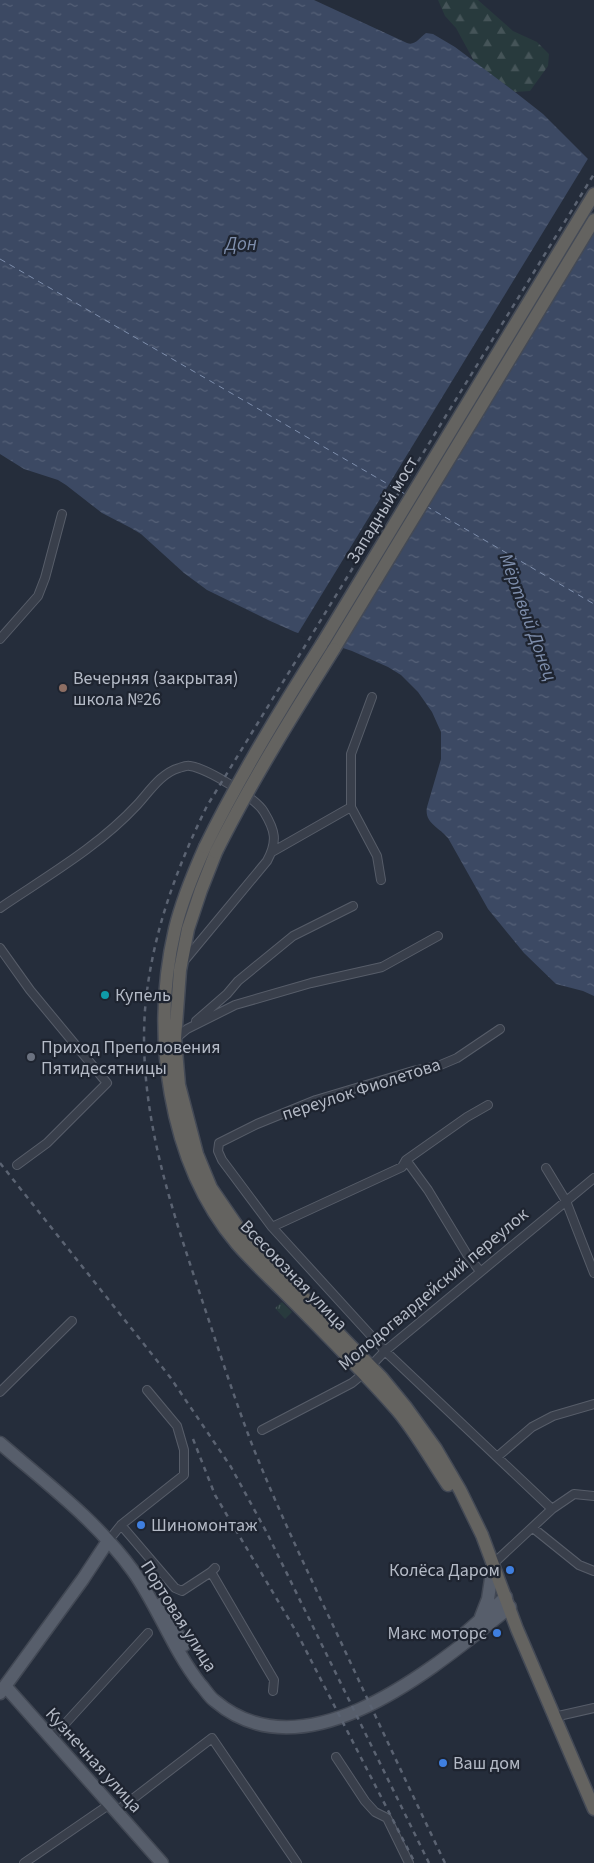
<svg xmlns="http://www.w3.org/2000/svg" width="594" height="1863" font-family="'Source Sans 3',sans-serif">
<defs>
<pattern id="grass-tufts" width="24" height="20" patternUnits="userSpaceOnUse" patternTransform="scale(1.25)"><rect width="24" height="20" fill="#283a3d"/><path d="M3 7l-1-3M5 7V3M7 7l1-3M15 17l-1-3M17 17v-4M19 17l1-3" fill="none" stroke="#455458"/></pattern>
<pattern id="forest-firs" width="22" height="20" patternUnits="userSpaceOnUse" patternTransform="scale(1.25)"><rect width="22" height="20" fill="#283a3d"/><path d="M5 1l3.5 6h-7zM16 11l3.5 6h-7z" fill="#455458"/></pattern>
<pattern id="water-ripples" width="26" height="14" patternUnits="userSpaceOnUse" patternTransform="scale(1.25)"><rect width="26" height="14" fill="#3c4963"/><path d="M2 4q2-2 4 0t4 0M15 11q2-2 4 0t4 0" fill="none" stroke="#566178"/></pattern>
</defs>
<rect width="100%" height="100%" fill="#252d3b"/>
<path fill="url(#grass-tufts)" d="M282,1302L292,1312L285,1319L275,1308Z"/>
<path fill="url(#forest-firs)" d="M438,0H478L513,31L537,42L549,54L548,66L530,91L515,92L475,63L456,28L445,16Z"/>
<path fill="url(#water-ripples)" d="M0,0H314L407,43C415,46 419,38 426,33L433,34L455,47L515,92L543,114L594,165V996L583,991L556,984L524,953L488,909L448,838C439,827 424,823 427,807L441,759V732L432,712L418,692L401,675L388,667L352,651L295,632L268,620L207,590L184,573L141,534L131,528L102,513L66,485L58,480L24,469L0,454Z"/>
<path fill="#252d3b" d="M589,157L594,162V231L340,650L297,635Z"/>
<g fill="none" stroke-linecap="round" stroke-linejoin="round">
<path stroke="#7e8eac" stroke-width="1" stroke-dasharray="6 5" stroke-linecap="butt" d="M0,259L405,494
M426,506L594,604"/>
<defs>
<path id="minor" d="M0,639L38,596L45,578L62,514
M372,697L351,754V807L377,856L381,880
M272,852L351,807
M0,908C47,876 98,847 137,805C149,792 161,773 179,768C182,767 187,765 190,766C206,768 256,798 264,812C275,830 278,841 267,861L184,961
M0,948L30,990L107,1083L47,1143L17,1165
M196,1021L227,994L238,981L293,936L353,906
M500,1029L457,1058L438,1066L413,1071L316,1100L257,1124L219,1143L218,1151L222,1160L272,1227L385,1351L552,1509
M175,1039L187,1029L235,1005L311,983L382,967L438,936
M406,1160L428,1190L468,1256L480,1271
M546,1168L566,1201L594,1273
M272,1227L402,1167L406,1160L467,1117L488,1105
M0,1392L72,1321
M262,1430L352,1383L364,1373L385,1351L594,1178
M497,1457L532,1427L553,1416L594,1404
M121,1525L175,1588L182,1591L211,1572L215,1568
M533,1528L579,1565L594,1571
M113,1535L121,1525L184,1475V1450L177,1426L147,1390
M493,1564L552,1509L574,1494L594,1496
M211,1572L274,1680L273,1691
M554,1717L594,1708
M52,1738L148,1633
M336,1757L365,1801L375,1812L387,1818L409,1863
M117,1811L212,1738L297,1863
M24,1863L110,1804"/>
<path id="primary" d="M0,1443C46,1483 97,1521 133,1571C158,1606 172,1648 200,1684C205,1689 209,1697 215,1701C307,1779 438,1664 510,1607
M161,1604L184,1645
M481,1617L488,1599L491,1579
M463,1635L506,1597
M6,1687L162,1863
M0,1693L83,1579L108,1541"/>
<path id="trunk" d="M322,644L594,194
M334,649L594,220
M205,847C193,874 182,900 175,929C151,1032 167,1161 237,1244C251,1260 267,1275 282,1290C321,1329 360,1368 397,1410C416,1432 431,1460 448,1485
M216,852L201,890L188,929L180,970L175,1039L179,1085L197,1154L211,1188L244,1236L382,1378L405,1406L436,1449L460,1490L482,1535L517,1629L594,1809"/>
</defs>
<use href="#minor" stroke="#575d69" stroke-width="10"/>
<use href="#primary" stroke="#424854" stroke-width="15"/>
<use href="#trunk" stroke="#444a56" stroke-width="15"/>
<use href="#minor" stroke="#393f4b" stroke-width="8"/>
<use href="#primary" stroke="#575e6b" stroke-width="12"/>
<use href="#trunk" stroke="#646360" stroke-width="12"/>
<path stroke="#5b6372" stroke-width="2.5" stroke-dasharray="5 5" stroke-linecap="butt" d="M0,1163L170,1377L231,1467L267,1533L429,1863
M193,1439L215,1495L297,1633L415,1863
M445,1863C409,1788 374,1713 339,1638C309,1575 279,1512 253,1447C234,1398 218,1347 201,1297C170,1204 138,1110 145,1010C151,938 175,871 207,806L594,174"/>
<defs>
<path id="trunk-bridge" d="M205,847C239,777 280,710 322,644
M216,852C251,782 292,716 334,649"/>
</defs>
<use href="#trunk-bridge" stroke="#444a56" stroke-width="15" stroke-linecap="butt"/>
<use href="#trunk-bridge" stroke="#646360" stroke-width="12"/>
</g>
<circle fill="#8d6e63" stroke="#1e2430" stroke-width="2" cx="63" cy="688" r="5"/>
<circle fill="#0f9aa8" stroke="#1e2430" stroke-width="2" cx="105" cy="995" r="5"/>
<circle fill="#6b7280" stroke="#1e2430" stroke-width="2" cx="31" cy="1057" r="5"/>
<g fill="#3f7fe0" stroke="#1e2430" stroke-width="2">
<circle cx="141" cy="1525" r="5"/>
<circle cx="510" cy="1570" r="5"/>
<circle cx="497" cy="1633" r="5"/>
<circle cx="443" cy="1763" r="5"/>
</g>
<g text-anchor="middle" stroke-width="4.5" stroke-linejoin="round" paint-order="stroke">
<g font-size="18" fill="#b4bac6" stroke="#1e2430">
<text transform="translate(382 510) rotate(-59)" y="6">Западный мост</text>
<text transform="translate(361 1089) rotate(-18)" y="6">переулок Фиолетова</text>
<text transform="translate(294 1275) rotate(46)" y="6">Всесоюзная улица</text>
<text transform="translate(433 1289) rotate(-40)" y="6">Молодогвардейский переулок</text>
<text transform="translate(179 1616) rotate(58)" y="6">Портовая улица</text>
<text transform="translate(94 1760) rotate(48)" y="6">Кузнечная улица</text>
</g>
<g font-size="18" fill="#b4bac6" stroke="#1e2430" text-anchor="start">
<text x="73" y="684">Вечерняя (закрытая)<tspan x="73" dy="21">школа №26</tspan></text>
<text x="115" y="1001">Купель</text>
<text x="41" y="1053">Приход Преполовения<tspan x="41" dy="21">Пятидесятницы</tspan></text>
<text x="151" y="1531">Шиномонтаж</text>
<text x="500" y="1576" text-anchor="end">Колёса Даром</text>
<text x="487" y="1639" text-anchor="end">Макс моторс</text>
<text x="453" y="1769">Ваш дом</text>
</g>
<g font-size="19" font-style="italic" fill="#7e8eac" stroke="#1e2430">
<text x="241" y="250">Дон</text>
<text transform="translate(529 617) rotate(70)" y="7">Мёртвый Донец</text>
</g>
</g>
</svg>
